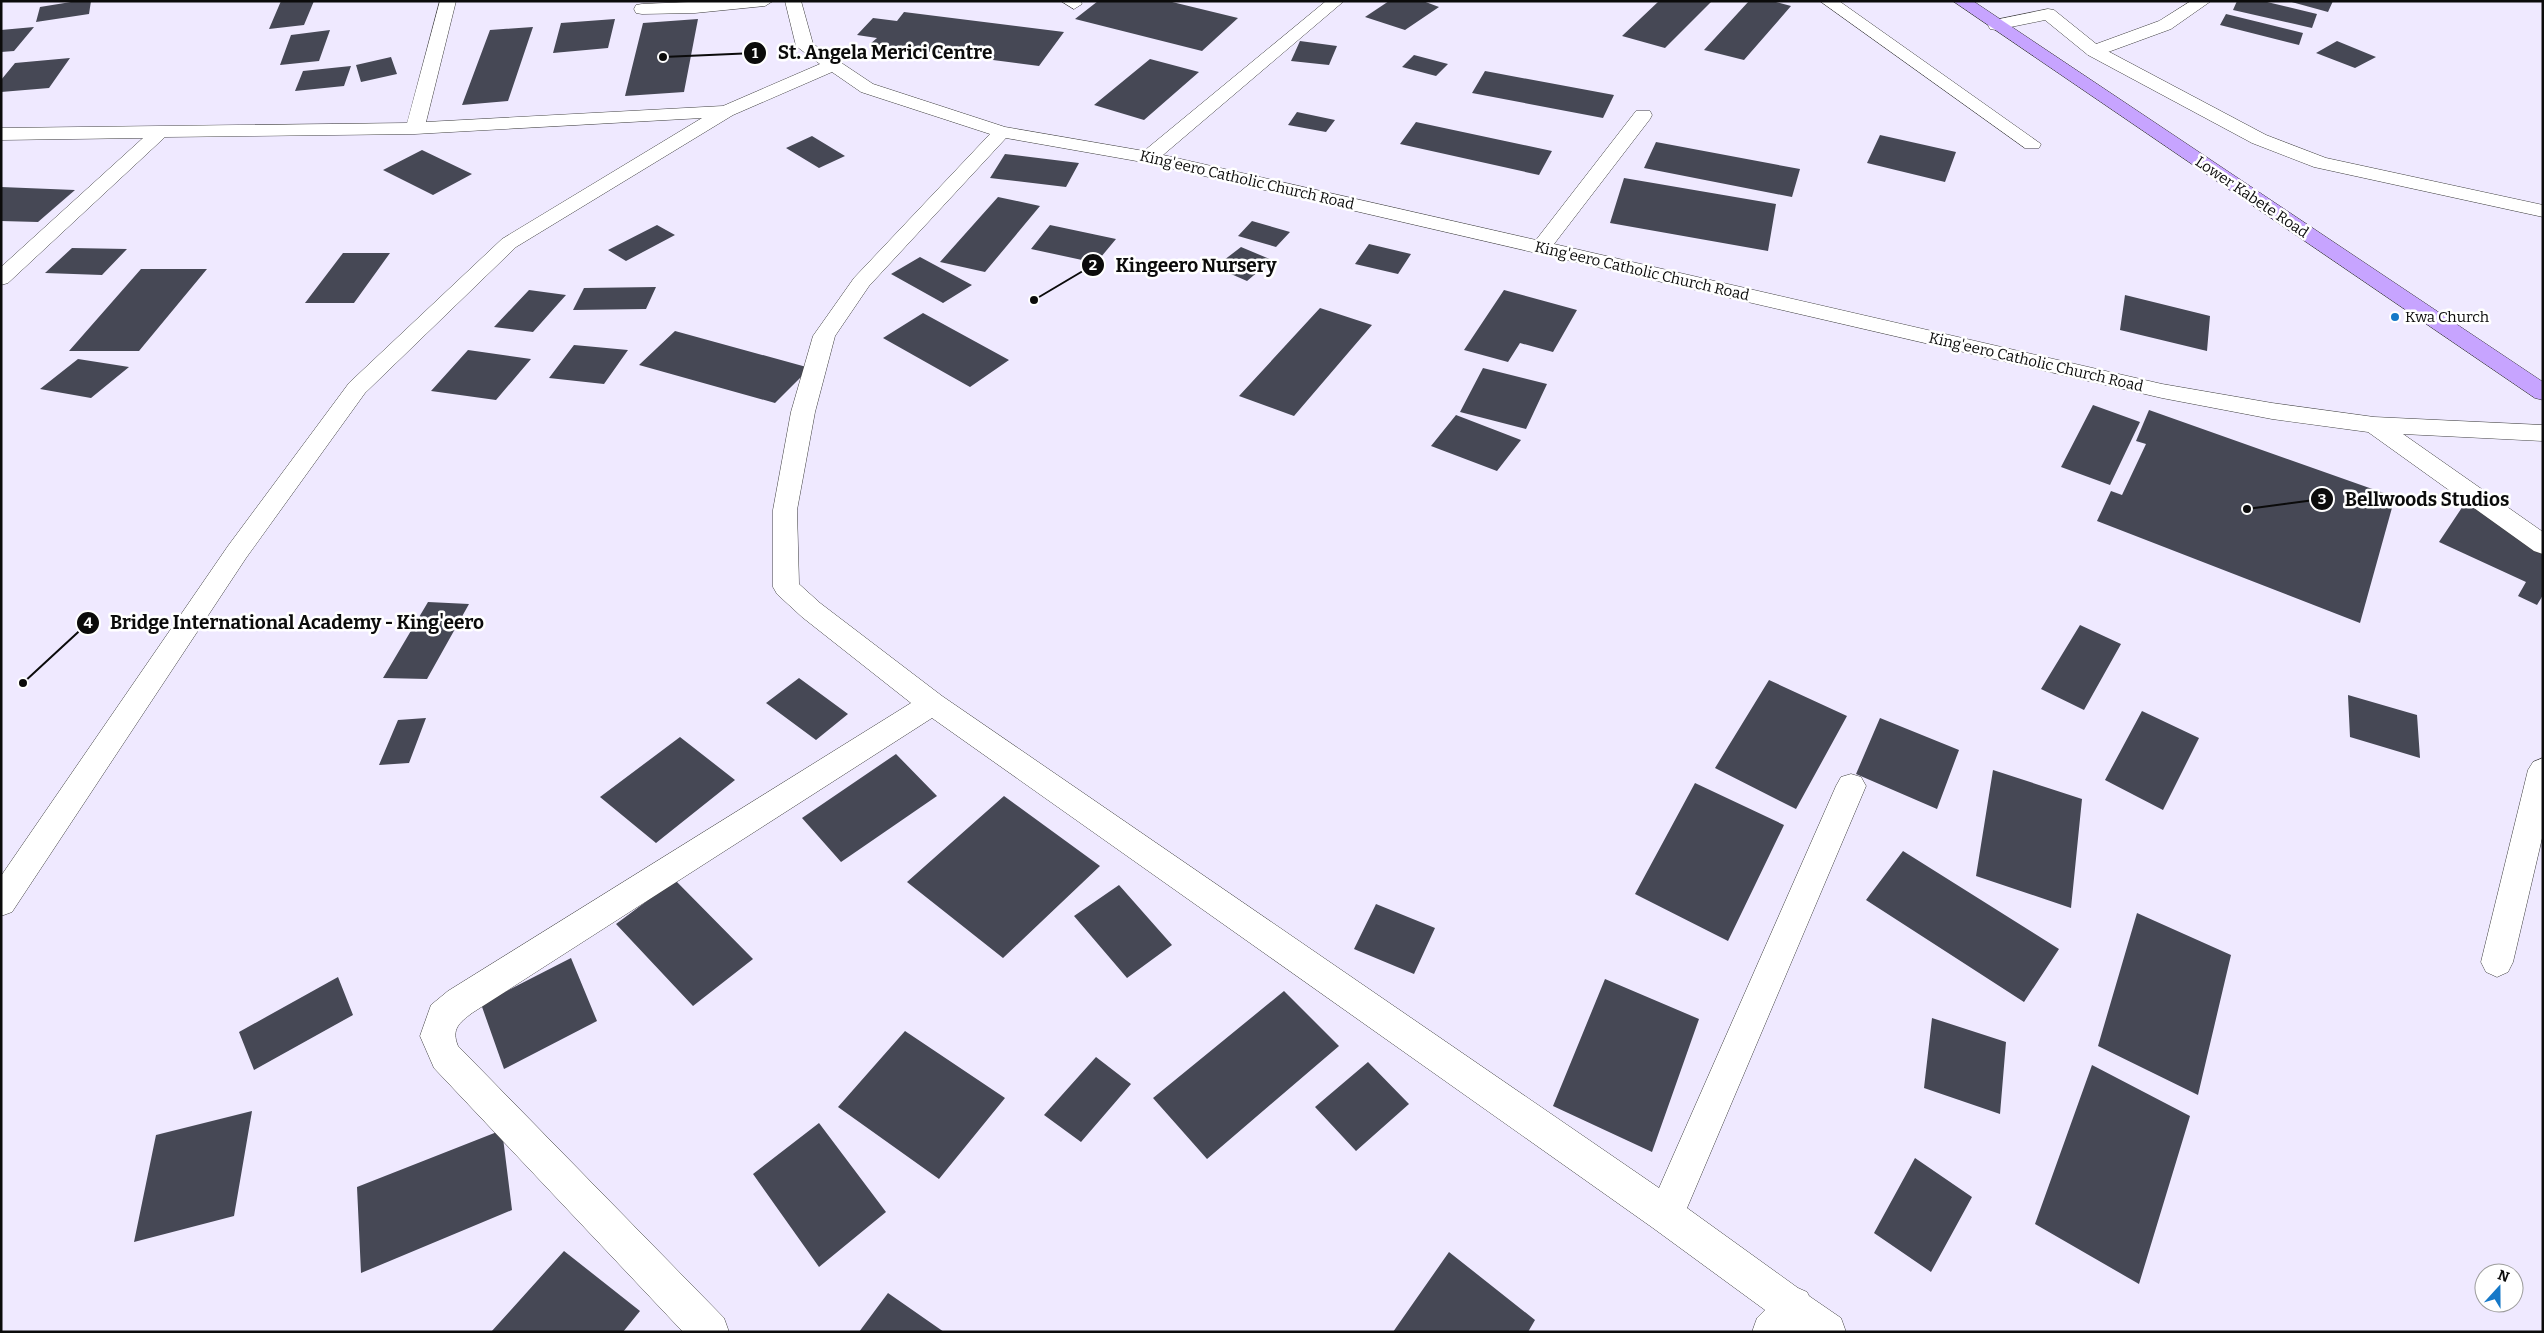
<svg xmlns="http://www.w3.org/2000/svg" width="2544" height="1333" font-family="Bitter,serif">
<rect width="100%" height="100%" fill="#efe9ff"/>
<path fill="#464855" d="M77,1H91L89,14L36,22L40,7Z
M281,1H314L304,25L269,29Z
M1098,1H1168L1238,18L1202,51L1075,19Z
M1389,1H1423L1439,7L1405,30L1365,17Z
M1659,1H1712L1665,48L1622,36Z
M1749,1H1772L1791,6L1744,60L1704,50Z
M2237,1H2263L2317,14L2312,28L2233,10Z
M2288,1H2333L2328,12Z
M904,12L1064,32L1039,66L870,44L877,38L857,35L873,18L897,21Z
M2226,14L2303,33L2299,45L2220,25Z
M615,19L608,48L553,53L561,23Z
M698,19L684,92L625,96L643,23Z
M34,27L14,51L1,52V30Z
M533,27L508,101L462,105L490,30Z
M330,30L319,61L280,65L291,35Z
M1300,41L1337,46L1329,65L1291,61Z
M2337,41L2376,57L2355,68L2316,53Z
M1414,55L1448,64L1436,76L1402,67Z
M391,57L397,74L361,82L356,65Z
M70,58L49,88L1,92V80L15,63Z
M1150,59L1199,72L1144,120L1094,105Z
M351,66L344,86L295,91L303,71Z
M1485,71L1614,95L1603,118L1472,93Z
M1297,112L1335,120L1326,132L1288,125Z
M1416,122L1552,151L1539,175L1400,144Z
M1880,135L1956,152L1945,182L1867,163Z
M812,136L845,156L819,168L786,148Z
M1656,142L1800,169L1792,197L1644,168Z
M422,150L472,174L433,195L383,170Z
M1005,154L1079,163L1066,187L990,178Z
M1624,178L1776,204L1768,251L1610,223Z
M1,187L75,190L38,222L1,221Z
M998,197L1040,206L985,272L940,262Z
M1252,221L1290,232L1276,247L1238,236Z
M657,225L675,235L626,261L608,250Z
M1050,225L1116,239L1096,263L1031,249Z
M1369,244L1411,254L1398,274L1355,264Z
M1241,247L1272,260L1247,281L1215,267Z
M72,248L127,249L102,275L45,273Z
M343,253H390L354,303H305Z
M920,257L972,285L943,303L891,274Z
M141,269H207L139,351H69Z
M656,287L646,309L573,310L584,288Z
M529,290L566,295L533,332L494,327Z
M1504,290L1577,310L1553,352L1520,343L1508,362L1464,350Z
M2125,295L2210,316L2207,351L2120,330Z
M1320,308L1372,325L1294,416L1239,396Z
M923,313L1009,360L970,387L883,338Z
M675,331L810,368L775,403L639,365Z
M574,345L628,350L604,384L549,378Z
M468,350L531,359L496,400L431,391Z
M78,359L129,367L91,398L40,389Z
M1483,368L1547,384L1526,429L1460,412Z
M2093,405L2140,422L2110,485L2061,467Z
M2149,410L2395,497L2360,623L2097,521L2111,491L2122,495L2146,444L2136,441Z
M1456,415L1521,440L1497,471L1431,446Z
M2469,497L2543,554V595L2537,605L2518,596L2526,582L2439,542Z
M428,602L469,604L427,679L383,678Z
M2080,625L2121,644L2084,710L2041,689Z
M799,678L848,714L816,740L766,703Z
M1769,680L1847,716L1796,809L1715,768Z
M2348,695L2417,715L2420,758L2350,737Z
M2142,711L2199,738L2163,810L2105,780Z
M426,718L409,763L379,765L398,720Z
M1880,718L1959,750L1937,809L1856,774Z
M680,737L735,780L656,843L600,797Z
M896,754L937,796L841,862L802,818Z
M1993,770L2082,799L2071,908L1976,876Z
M1695,783L1784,825L1728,941L1635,894Z
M1004,796L1100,866L1003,958L907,882Z
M1903,851L2059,949L2024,1002L1866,900Z
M675,880L753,959L693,1006L616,924Z
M1119,885L1172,945L1127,978L1074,916Z
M1376,904L1435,928L1414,974L1354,949Z
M2137,913L2231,955L2198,1095L2098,1046Z
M571,958L597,1021L504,1069L481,1004Z
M338,977L353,1015L254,1070L239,1032Z
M1605,979L1699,1019L1652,1152L1553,1106Z
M1284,991L1339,1046L1207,1159L1153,1098Z
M1932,1018L2006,1042L2000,1114L1924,1088Z
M905,1031L1005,1098L939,1179L838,1107Z
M1096,1057L1131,1084L1081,1142L1044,1115Z
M1368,1062L1409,1104L1356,1151L1315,1107Z
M2092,1065L2190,1116L2139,1284L2035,1224Z
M252,1111L234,1216L134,1242L156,1135Z
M819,1123L886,1212L819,1267L753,1174Z
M502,1130L512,1210L361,1273L357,1187Z
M1915,1158L1972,1197L1931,1272L1874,1233Z
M564,1251L640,1311L623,1332H491Z
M1449,1252L1535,1320L1528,1332H1393Z
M888,1293L944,1332H859Z"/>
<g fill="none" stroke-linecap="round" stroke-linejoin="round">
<defs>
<path id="service" d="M712,1H773L765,6L695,13L642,14L636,13L634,9L636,5L642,4Z
M1061,1H1080L1082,4L1074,9Z
M2191,1H2211L2171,29L2100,55H2088L2085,51L2088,47L2159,21Z"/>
<path id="minor" d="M440,1H456L426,122L723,106L820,64L796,46L785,1H801L813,44L873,84L1005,127L1144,151L1326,1H1344L1163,155L1536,240L1636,111H1650L1652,115L1650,119L1554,244L2162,384L2272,403L2374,417L2543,425V441L2403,434L2543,532V554L2534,551L2368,432L2272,419L2162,398L1148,163L1006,138L869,286L835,336L815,412L797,510L799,584L820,603L942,696L1659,1188L1836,786L1841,777L1851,774L1861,777L1866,786L1687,1208L1798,1288L1807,1292L1809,1296L1841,1318L1846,1332H1752L1757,1318L1765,1310L1653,1228L932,718L472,1013C459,1023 451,1029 458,1046L724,1318L729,1332H683L434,1068L420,1036L431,1005L448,991L911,703L802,617L777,594L773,587V510L791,412L813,336L854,278L990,134L861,92L832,72L733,115L516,247L365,393L246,558L12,912L1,916V876L228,546L349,383L502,239L702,118L415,134L165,137L8,283L1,285V267L143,138L1,140V128L407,123Z
M1820,1H1839L2041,144L2039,148H2025Z
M2048,9L2054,10L2100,47L2266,135L2326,158L2543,205V217L2314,167L2252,143L2088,55L2045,20L1996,30L1990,29L1988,25L1990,21Z
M2543,758V834L2513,962L2508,972L2497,977L2486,972L2481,962L2528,770L2533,762Z"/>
<path id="secondary" d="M1953,1H1973L2543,382V400L2535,398Z"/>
</defs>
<use href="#service" stroke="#3e3e3e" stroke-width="1"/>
<use href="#minor" stroke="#3e3e3e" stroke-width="1"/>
<use href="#secondary" stroke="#2d2d2d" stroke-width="1"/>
<use href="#service" fill="#fff" fill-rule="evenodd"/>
<use href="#minor" fill="#fff" fill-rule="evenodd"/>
<use href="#secondary" fill="#c7a4ff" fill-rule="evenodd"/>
</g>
<circle fill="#1578c8" stroke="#fff" stroke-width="2" cx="2395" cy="317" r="5"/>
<g text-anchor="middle" stroke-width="5" stroke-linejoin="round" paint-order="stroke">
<g font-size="15" fill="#0b0b0b" stroke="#fff">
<text transform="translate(1247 180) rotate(13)" y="5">King'eero Catholic Church Road</text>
<text transform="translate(2252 197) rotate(34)" y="5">Lower Kabete Road</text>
<text transform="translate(1642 271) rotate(13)" y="5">King'eero Catholic Church Road</text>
<text transform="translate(2036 362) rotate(13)" y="5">King'eero Catholic Church Road</text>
</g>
<g font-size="15" fill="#0b0b0b" stroke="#fff" text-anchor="start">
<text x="2405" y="322">Kwa Church</text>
</g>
</g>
<path fill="none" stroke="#0b0b0b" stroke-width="2" d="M663 57L755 53M1034 300L1093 265M2247 509L2322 499M23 683L88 623"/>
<g fill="#0b0b0b" stroke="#fff" stroke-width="2">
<circle cx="663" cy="57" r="5"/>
<circle cx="1034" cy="300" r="5"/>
<circle cx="2247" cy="509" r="5"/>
<circle cx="23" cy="683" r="5"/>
<circle cx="755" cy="53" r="12"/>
<circle cx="1093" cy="265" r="12"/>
<circle cx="2322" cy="499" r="12"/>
<circle cx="88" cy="623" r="12"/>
</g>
<g font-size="15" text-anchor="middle" font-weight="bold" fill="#fff">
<text x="755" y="58">1</text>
<text x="1093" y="270">2</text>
<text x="2322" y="504">3</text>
<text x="88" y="628">4</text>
</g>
<g font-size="19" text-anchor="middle" font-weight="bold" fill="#0b0b0b" stroke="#fff" stroke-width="5" stroke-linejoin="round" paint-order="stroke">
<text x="885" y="59">St. Angela Merici Centre</text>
<text x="1196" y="272">Kingeero Nursery</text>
<text x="2427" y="506">Bellwoods Studios</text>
<text x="297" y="629">Bridge International Academy - King'eero</text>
</g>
<rect width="2544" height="1333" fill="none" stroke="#0b0b0b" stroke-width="5"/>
<g transform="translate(2499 1288) rotate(21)"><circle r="24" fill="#ffffff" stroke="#9d9d9d"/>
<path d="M0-4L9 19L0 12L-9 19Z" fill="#1578c8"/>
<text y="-8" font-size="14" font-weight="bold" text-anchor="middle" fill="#0b0b0b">N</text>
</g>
</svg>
